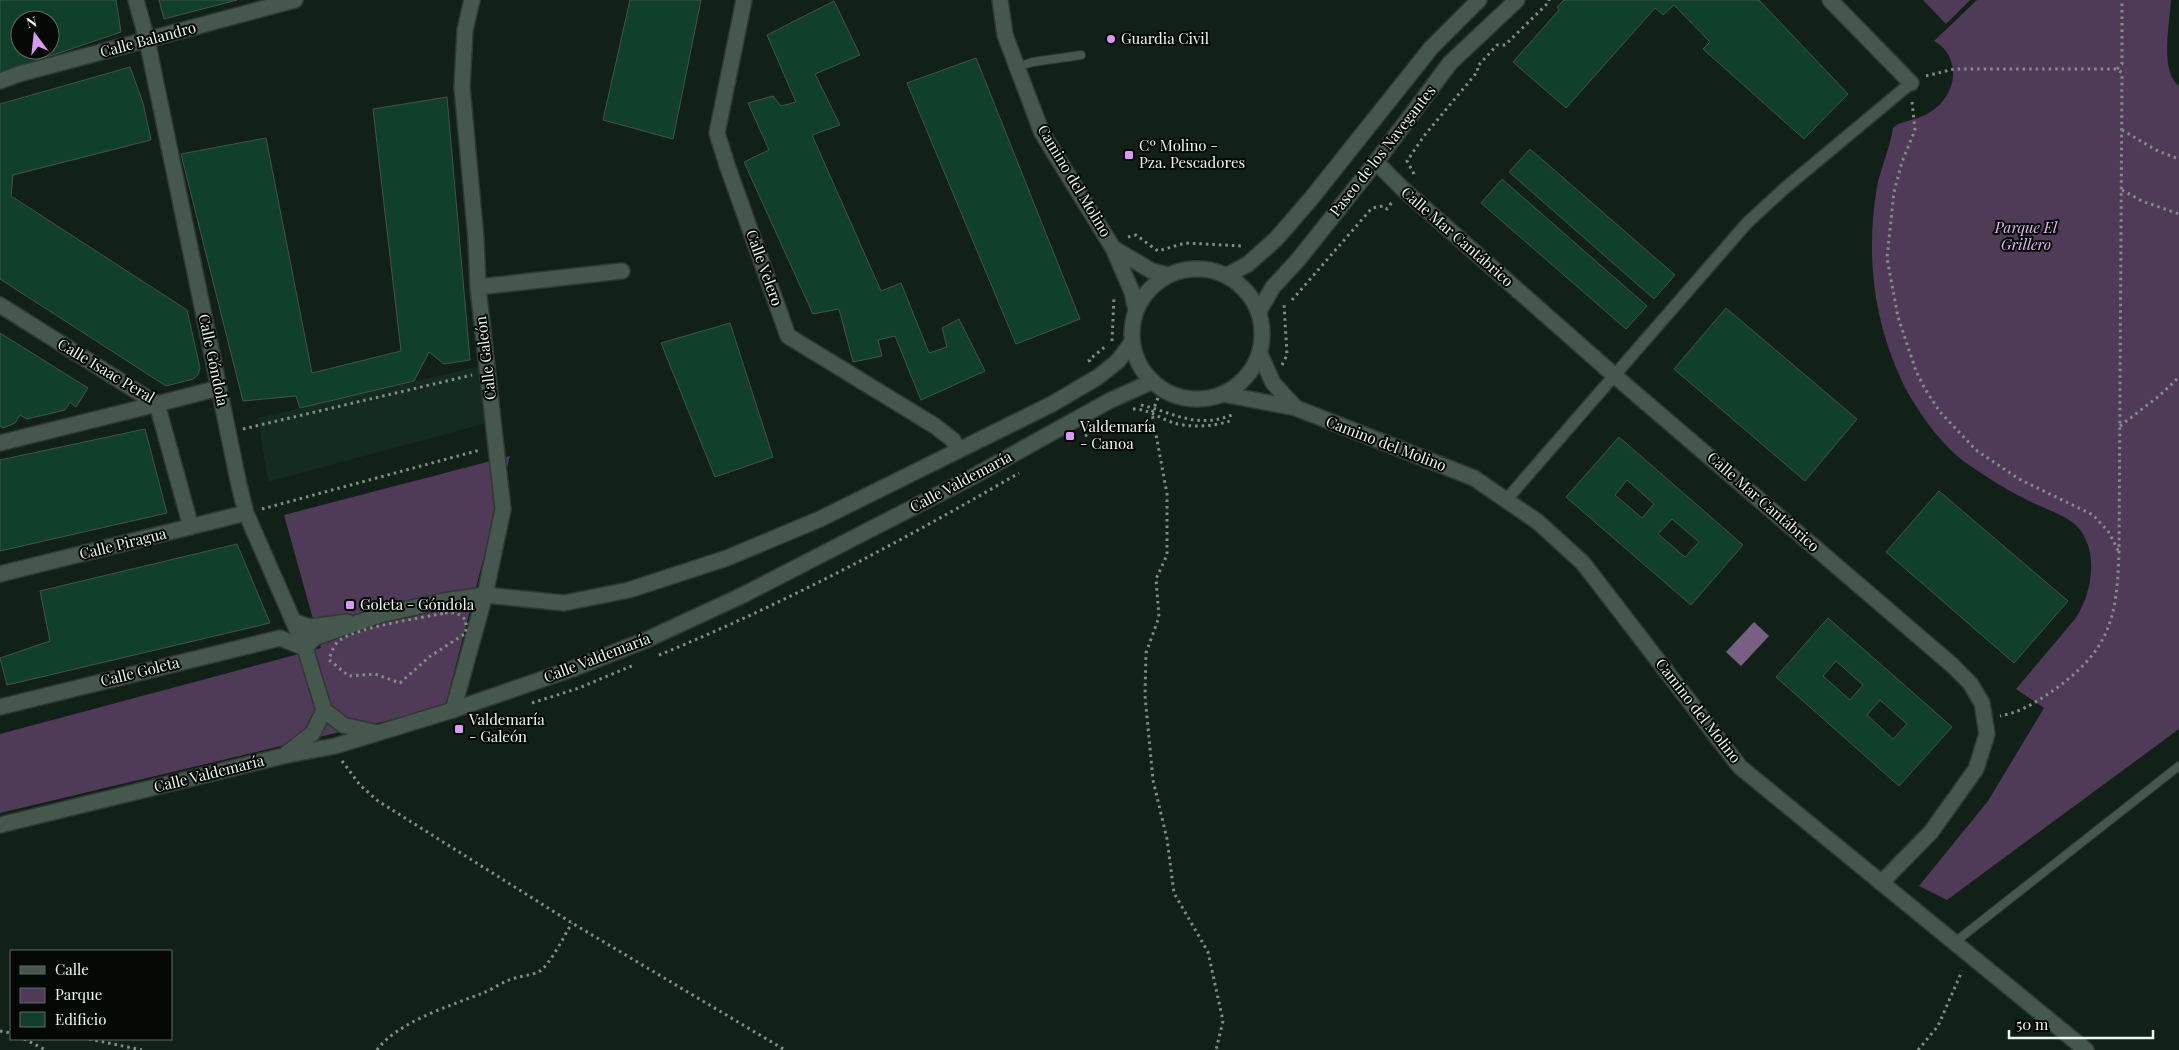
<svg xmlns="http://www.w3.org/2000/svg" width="2179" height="1050" font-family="'Playfair Display',serif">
<rect width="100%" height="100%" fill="#112118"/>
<path fill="#142b1f" d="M490,364L498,420L268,482L258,418Z"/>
<path fill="#4f3a58" d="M1923,0H1970L1946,24Z
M1977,0H2171C2170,23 2159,71 2179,86V729L1947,900L1919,886L1988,801L2044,708L2016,689L2075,619C2093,593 2101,544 2072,522C2058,512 2042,508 2027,500C2007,490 1988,478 1969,465C1944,448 1923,419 1908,393C1874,328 1865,258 1877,187C1881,167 1890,148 1893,128C1899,122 1909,121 1918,118C1939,111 1955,92 1953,69C1951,56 1945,47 1934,41Z
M510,456L445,707L0,813V734L321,648L284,515Z"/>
<path fill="#795f84" d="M1754,622L1769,636L1741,666L1726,652Z"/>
<path fill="#10402a" stroke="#43544a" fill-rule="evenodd" d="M0,0H116L121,32L0,73ZM20,20H50V50H20Z
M159,0H237L164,19Z
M630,0H701L673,139L603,120Z
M1564,0H1759L1848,94L1804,139L1703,49L1710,42L1674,5L1663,15L1655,8L1566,108L1513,62L1559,10L1557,7Z
M834,1L860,55L815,74L840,125L812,135L881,291L901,283L929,353L947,347L942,328L959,319L985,371L921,400L895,336L878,340L882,356L853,362L839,309L813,314L744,162L769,150L748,103L773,96L781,106L796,102L767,35Z
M976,58L1080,319L1016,344L907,83Z
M130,67L143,103L151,140L13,175L11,196L187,310L200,368L198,375L193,379L166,386L0,279V104Z
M447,97L470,360L444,364L429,352L414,381L300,408L296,396L243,401L181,154L266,138L312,373L401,351L373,109Z
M1530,149L1675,275L1654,299L1509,172Z
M1502,179L1647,306L1626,329L1481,203Z
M1726,308L1857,419L1805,481L1674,369Z
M730,323L773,457L715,477L661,343Z
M0,333L88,388L76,407L70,402L65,410L27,419L20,415L15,423L3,428L0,426Z
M145,429L167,513L0,551V460Z
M1619,437L1743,545L1691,605L1566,497ZM1627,480L1654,504L1642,518L1615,495ZM1672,519L1699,542L1685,557L1658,534Z
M1939,491L2068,601L2014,663L1886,552Z
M237,544L270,623L7,685L0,658L50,641L40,591Z
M1828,618L1952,727L1899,786L1776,677ZM1836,661L1863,685L1850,700L1823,676ZM1880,700L1907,724L1893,739L1867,715Z"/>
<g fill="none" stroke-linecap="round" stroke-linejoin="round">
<defs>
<path id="service" d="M1017,67L1033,62L1081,55
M1955,942L2179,766"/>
<path id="pedestrian" d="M1507,499L1747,223L1785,188L1911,83"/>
<path id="minor" d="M136,0L147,40L239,485L246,513L305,648
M744,0L717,133L727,165L788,336L935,426L953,440L958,450
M1000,0L1005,35L1042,133L1113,248L1132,292L1136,310
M1830,0L1911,83
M0,81L19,74L295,0
M1376,162L1403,189L1615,376L1952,665L1970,683L1982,703L1987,734L1976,769L1931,832L1881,883
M1113,248L1152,271L1168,275
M478,287L622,271
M0,305L157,404L219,388
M1260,354L1273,383L1296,408
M1222,394L1296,408L1474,478L1538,522L1583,563L1740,767L2086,1050
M0,443L157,404L191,527
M0,574L246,513
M293,621L310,627L347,622
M0,707L280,638L305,648
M453,710L485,595L503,509L478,287L476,239L462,87L465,30L472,0"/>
<path id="secondary" d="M1132 334a65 65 0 1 1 130 0a65 65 0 1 1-130 0Z
M1228,275L1248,264L1276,239L1310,200L1431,48L1479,0
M1259,311L1273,287L1298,260L1376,162L1450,63L1517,0
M378,733L343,725L324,710L305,648L314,638L380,615L443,601L485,595L564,603L629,590L727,558L820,519L1052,404L1098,377L1118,361L1132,342
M286,754L313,733L324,710
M0,825L283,756L335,746L453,710L572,669L646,640L743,595L974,476L1109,401L1151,382"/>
</defs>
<use href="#service" stroke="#303933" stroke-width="10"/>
<use href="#pedestrian" stroke="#303933" stroke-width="14"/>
<use href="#minor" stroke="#303933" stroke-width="18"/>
<use href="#secondary" stroke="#303933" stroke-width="18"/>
<path stroke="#818e87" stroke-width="3" stroke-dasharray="2.5 4" stroke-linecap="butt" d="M2117,69L2122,64V0
M1926,76L1954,69H2117L2122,73L2119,552C2117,615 2111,648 2058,687C2040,700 2022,712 2000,716
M1912,102L1915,130L1902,162L1894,192L1887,258L1898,317L1916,371L1925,389L1940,412L1976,450L2019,479L2093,515L2108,531L2119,552
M2122,130L2158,151L2179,159
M1414,174L1407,161L1424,136L1478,71L1477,67L1497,45H1505L1549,2V0
M2122,190L2142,201L2179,214
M1128,237L1136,235L1158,251L1185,243L1243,246
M1292,300L1372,208L1383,206L1387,209L1392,202
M1112,341L1114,297
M1090,362L1089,360L1107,345
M1282,365L1287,355L1284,304
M1158,398L1152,413L1167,494V555L1156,579L1159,617L1146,653L1145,696L1153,780L1167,839L1174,893L1208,952L1223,1021L1216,1050
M1141,405C1175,413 1197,430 1234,414
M1133,409C1147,409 1158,417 1171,422C1188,428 1212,427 1230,421
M2120,426L2159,396L2179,377
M243,429L472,375
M1085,436L1099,428
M262,509L480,450
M445,613H457L466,620V633L429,657L400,683L375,674L349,676L329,660C331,653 334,644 340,640C358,627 421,618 445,613Z
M659,655C784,604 902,541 1019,473
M532,703L579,688L634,665
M342,761L360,785L378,801L572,923L785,1050
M0,1031L11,1033
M24,1039L46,1050
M89,1039L142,1050
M377,1050C397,1022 452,1005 483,993C491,990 499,984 507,981C517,976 531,976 540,971C551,963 564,936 572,923
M1918,1050L1938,1026L1962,971"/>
<use href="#service" stroke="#46574d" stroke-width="8"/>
<use href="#pedestrian" stroke="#46574d" stroke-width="11"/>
<use href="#minor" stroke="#46574d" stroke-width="15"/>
<use href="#secondary" stroke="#46574d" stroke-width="15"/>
</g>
<g fill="#db99f6" stroke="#040906" stroke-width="2">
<circle cx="1111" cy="39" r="5"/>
<rect x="1124" y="150" width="10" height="10" rx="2.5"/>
<rect x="1065" y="431" width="10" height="10" rx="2.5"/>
<rect x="345" y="600" width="10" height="10" rx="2.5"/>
<rect x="454" y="724" width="10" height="10" rx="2.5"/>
</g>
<g text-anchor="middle" stroke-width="4" stroke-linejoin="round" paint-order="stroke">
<g font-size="15" fill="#edf7f1" stroke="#040906" text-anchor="start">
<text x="1121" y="44">Guardia Civil</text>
<text x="1139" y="151">Cº Molino -<tspan x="1139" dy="17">Pza. Pescadores</tspan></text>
<text x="1080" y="432">Valdemaría<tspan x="1080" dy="17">- Canoa</tspan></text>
<text x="360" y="610">Goleta - Góndola</text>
<text x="469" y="725">Valdemaría<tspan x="469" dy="17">- Galeón</tspan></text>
</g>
<g font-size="15" fill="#edf7f1" stroke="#040906">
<text transform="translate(148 40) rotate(-15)" y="5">Calle Balandro</text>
<text transform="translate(1383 151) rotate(-52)" y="5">Paseo de los Navegantes</text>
<text transform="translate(1074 181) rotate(59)" y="5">Camino del Molino</text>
<text transform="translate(1457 237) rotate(41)" y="5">Calle Mar Cantábrico</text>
<text transform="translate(764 268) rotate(70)" y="5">Calle Velero</text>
<text transform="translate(486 358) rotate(-97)" y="5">Calle Galeón</text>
<text transform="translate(213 360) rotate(78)" y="5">Calle Góndola</text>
<text transform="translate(106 371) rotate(31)" y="5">Calle Isaac Peral</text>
<text transform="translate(1386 444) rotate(21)" y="5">Camino del Molino</text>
<text transform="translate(961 482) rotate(-28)" y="5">Calle Valdemaría</text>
<text transform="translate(1763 502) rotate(41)" y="5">Calle Mar Cantábrico</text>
<text transform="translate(123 544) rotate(-14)" y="5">Calle Piragua</text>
<text transform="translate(597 658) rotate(-21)" y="5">Calle Valdemaría</text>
<text transform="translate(140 672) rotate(-14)" y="5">Calle Goleta</text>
<text transform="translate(1698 711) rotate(52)" y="5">Camino del Molino</text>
<text transform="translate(209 774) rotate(-14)" y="5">Calle Valdemaría</text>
</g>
<g font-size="15" font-style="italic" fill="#e5baf7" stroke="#040906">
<text x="2026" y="233">Parque El<tspan x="2026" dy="17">Grillero</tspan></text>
</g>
</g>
<rect x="10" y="950" width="162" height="90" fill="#040906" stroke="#616864"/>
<rect x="20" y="966" width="25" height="8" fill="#46574d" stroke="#616864"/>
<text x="55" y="975" font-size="15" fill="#edf7f1">Calle</text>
<rect x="20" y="988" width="25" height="15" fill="#4f3a58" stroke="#616864"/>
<text x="55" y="1000" font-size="15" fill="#edf7f1">Parque</text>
<rect x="20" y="1012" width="25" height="15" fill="#10402a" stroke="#616864"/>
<text x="55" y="1025" font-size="15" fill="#edf7f1">Edificio</text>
<g transform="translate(35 35) rotate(345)"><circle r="24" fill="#040906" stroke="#616864"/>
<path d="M0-4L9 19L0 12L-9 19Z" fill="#db99f6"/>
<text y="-8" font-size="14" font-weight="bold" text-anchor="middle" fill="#edf7f1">N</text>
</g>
<path d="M2009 1030v8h144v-8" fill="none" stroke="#edf7f1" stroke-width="2.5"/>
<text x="2016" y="1030" font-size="15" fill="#edf7f1" stroke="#040906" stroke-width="4" paint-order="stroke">50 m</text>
</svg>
